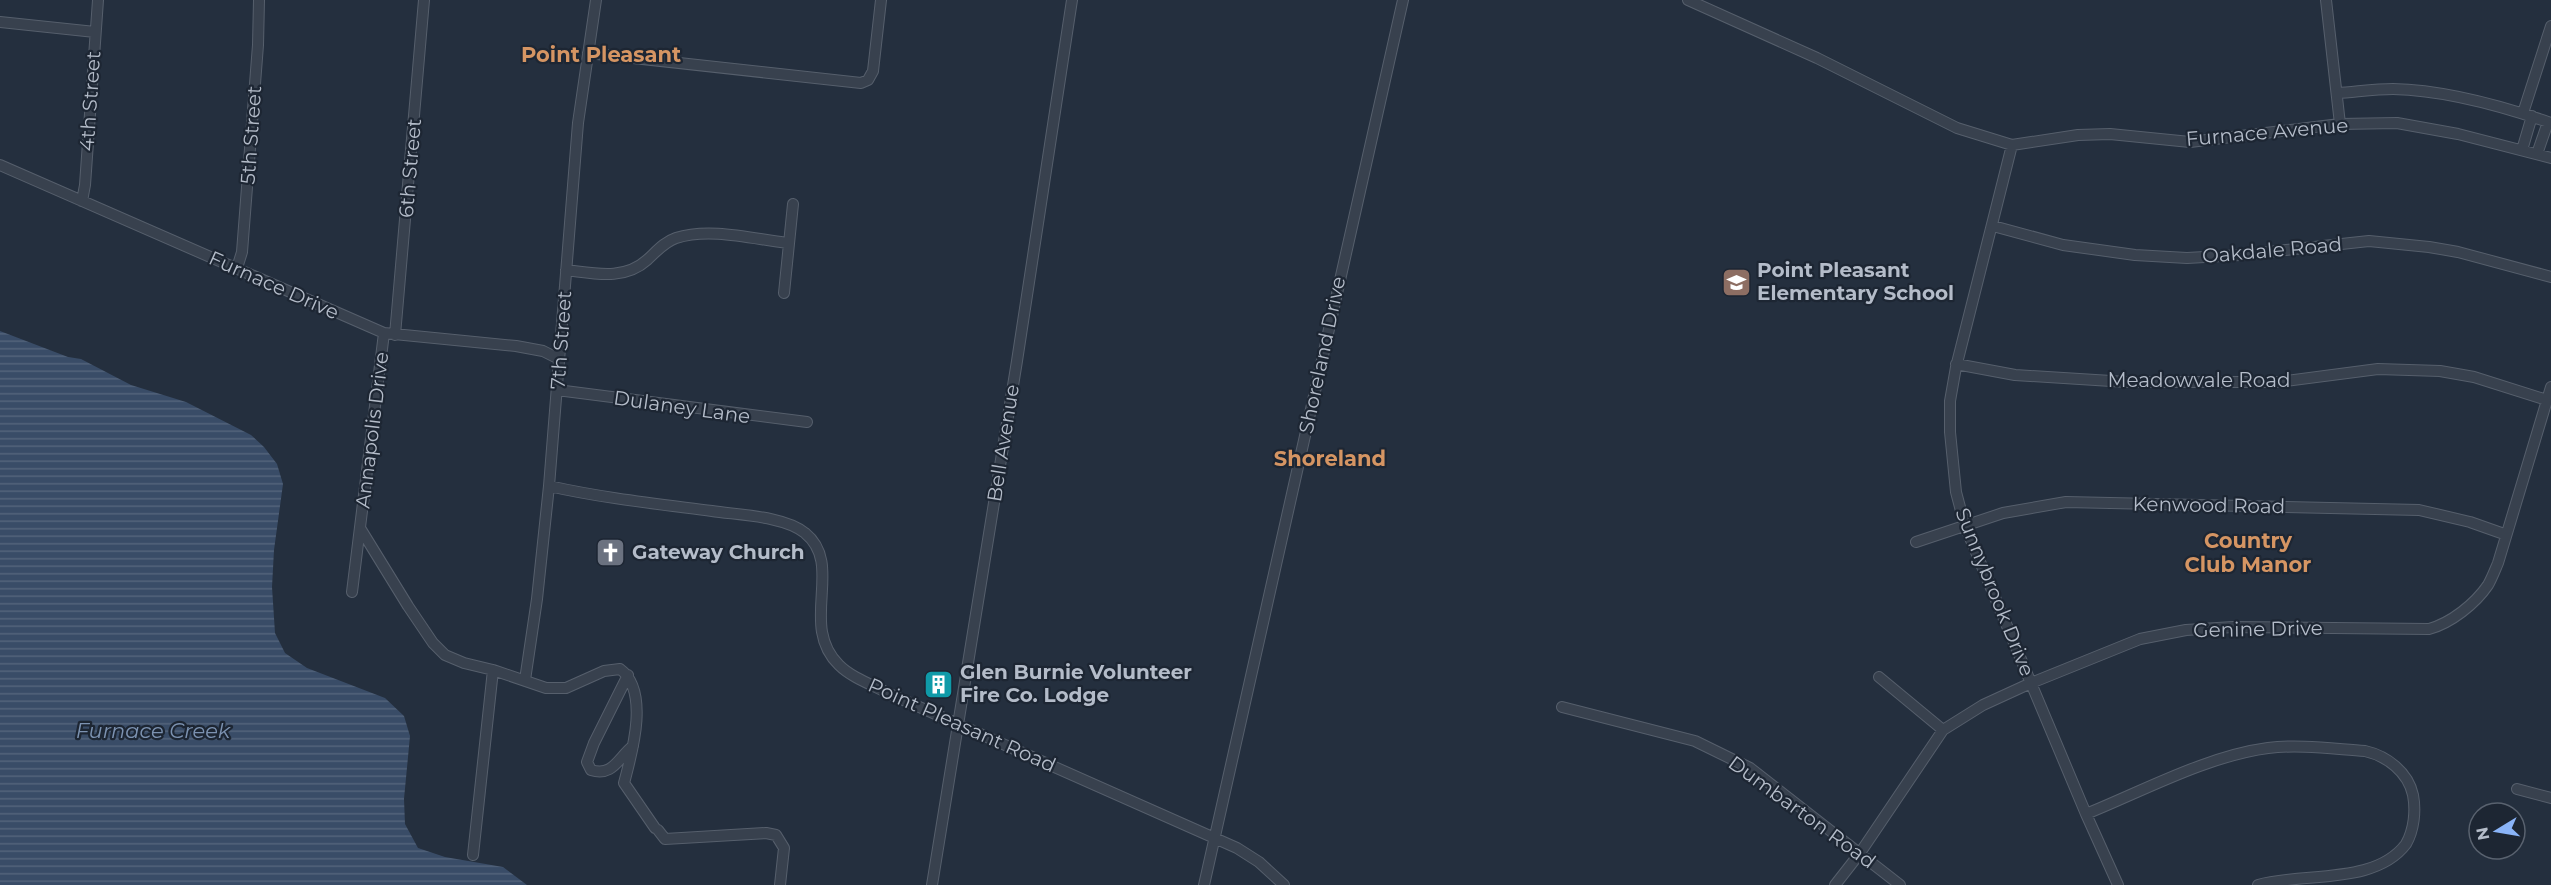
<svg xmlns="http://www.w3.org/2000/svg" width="2551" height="885" font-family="Montserrat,sans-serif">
<defs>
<pattern id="water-rules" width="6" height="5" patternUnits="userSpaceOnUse" patternTransform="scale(1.5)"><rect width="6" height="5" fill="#394c67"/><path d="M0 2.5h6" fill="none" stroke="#53647b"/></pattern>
</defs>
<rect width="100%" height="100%" fill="#242f3e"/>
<path fill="url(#water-rules)" d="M0,331L68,357L81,359L131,385L186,402L251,435L264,447L277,464L283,484L274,550L272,587L275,633L285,653L307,668L385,698L404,716L410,736L404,799L405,824L418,848L445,857L503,867L527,885H0Z"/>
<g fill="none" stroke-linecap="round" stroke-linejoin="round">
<defs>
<path id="minor" d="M1688,0L1817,58L1957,128L2012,145L2078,135L2110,134L2190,142L2340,124L2397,123L2458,134L2551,158
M2326,0L2340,124
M0,22L95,32
M588,53L861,83L868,80L873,71L881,0
M2337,93C2355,92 2374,89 2393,89C2445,90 2502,106 2551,123
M2523,113L2551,26
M2012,145L1956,367L1950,401V432L1956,492L1965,526L2086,814L2118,885
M2522,150L2532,116
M2537,154L2548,122
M0,165L384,333L516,346L543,351L559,359
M82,201L85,185L98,0
M1993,226L2063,245L2135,255L2187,258L2240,255L2369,241L2429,247L2458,252L2551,277
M237,268L242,252L258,45L259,0
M566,270C593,273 624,281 647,260C656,252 664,242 676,238C710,227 753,239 787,243
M784,293L793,204
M395,335L424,0
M1956,364L2015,375L2127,382H2278L2378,369L2440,371L2474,377L2547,400
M557,390L807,422
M549,486C602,498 658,504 712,511C738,515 785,516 805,533C845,565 798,625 839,665C852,678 873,685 890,694L1237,848L1259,862L1284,885
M360,528L408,606L433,643L445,655L464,663L493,670L546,688H566L604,671L620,669C650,691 632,753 624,783L655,828
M1916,542L2003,513L2066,502L2419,510L2470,522L2504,534
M352,592L384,333
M628,675L594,743L587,762L591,770C613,777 618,758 633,746
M1879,677L1943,730
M525,680L537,599L549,486L578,123L596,0
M1562,707L1695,741L1750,768L1900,885
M2517,789L2551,798
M2086,814C2143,791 2207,756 2268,748C2299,744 2334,749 2365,751C2387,756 2408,772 2413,795C2416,811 2414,830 2406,844C2375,885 2306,872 2258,885
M658,830L665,839L766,833L776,835L784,848L780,885
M473,855L493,670
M932,885L1017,361L1072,0
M1204,885L1403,0
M1835,885L1860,853L1943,730L1983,705L2031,683L2140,639L2186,630L2233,627L2429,629C2451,623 2475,604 2488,585C2492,578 2495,570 2498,563L2551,387"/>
</defs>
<use href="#minor" stroke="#565f6c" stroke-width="12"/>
<use href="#minor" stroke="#38414e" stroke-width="10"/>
</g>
<defs>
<symbol id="school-square" viewBox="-11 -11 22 22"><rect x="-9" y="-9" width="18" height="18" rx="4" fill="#8d6e63" stroke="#1d2633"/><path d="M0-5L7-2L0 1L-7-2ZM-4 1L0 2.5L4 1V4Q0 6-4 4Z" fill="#fff"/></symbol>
<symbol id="church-square" viewBox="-11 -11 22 22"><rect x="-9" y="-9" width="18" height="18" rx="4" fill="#6b7280" stroke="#1d2633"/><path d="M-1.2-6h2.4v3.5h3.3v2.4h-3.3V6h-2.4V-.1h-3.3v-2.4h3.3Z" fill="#fff"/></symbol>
<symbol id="building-square" viewBox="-11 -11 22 22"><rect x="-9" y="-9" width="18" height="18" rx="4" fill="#0f9aa8" stroke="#1d2633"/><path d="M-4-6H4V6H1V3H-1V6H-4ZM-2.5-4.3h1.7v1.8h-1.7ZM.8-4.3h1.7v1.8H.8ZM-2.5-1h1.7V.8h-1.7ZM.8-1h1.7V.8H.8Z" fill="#fff"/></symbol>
</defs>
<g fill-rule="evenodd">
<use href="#school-square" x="1720" y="266" width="33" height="33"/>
<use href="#church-square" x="594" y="536" width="33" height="33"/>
<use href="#building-square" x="922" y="668" width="33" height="33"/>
</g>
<g text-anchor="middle" stroke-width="4.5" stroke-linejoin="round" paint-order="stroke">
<g font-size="20" fill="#b4bcc9" stroke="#1d2633">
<text transform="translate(90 101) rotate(-86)" y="7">4th Street</text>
<text transform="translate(2267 132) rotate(-5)" y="7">Furnace Avenue</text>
<text transform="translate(251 135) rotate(-86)" y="7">5th Street</text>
<text transform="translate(410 168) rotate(-85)" y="7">6th Street</text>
<text transform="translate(2272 250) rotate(-5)" y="7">Oakdale Road</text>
<text transform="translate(274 285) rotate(24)" y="7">Furnace Drive</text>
<text transform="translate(561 340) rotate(-86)" y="7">7th Street</text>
<text transform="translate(1322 355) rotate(-78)" y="7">Shoreland Drive</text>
<text x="2199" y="387">Meadowvale Road</text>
<text transform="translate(682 407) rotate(8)" y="7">Dulaney Lane</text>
<text transform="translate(372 430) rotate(-83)" y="7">Annapolis Drive</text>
<text transform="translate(1003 443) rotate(-81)" y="7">Bell Avenue</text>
<text transform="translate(2209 505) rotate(1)" y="7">Kenwood Road</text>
<text transform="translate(1995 592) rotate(68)" y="7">Sunnybrook Drive</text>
<text transform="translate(2258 629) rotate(-1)" y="7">Genine Drive</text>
<text transform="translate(962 725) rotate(24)" y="7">Point Pleasant Road</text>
<text transform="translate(1802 812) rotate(36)" y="7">Dumbarton Road</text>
</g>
<g font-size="20" font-weight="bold" fill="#b4bcc9" stroke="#1d2633" text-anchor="start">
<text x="1757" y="277">Point Pleasant<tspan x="1757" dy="23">Elementary School</tspan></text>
<text x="632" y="559">Gateway Church</text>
<text x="960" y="679">Glen Burnie Volunteer<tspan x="960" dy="23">Fire Co. Lodge</tspan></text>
</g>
<g font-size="21" font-weight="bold" fill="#d59563" stroke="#1d2633">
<text x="601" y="62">Point Pleasant</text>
<text x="1330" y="466">Shoreland</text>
<text x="2248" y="548">Country<tspan x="2248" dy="24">Club Manor</tspan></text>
</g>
<g font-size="21" font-style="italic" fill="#7c92b1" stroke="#1d2633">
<text x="153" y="738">Furnace Creek</text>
</g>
</g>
<g transform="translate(2497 831) rotate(259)"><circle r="28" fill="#1d2633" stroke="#59626f" stroke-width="1.5"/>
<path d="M0-4.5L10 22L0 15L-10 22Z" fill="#8ab4f8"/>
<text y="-9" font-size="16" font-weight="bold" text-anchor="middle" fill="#b4bcc9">N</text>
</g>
</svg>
